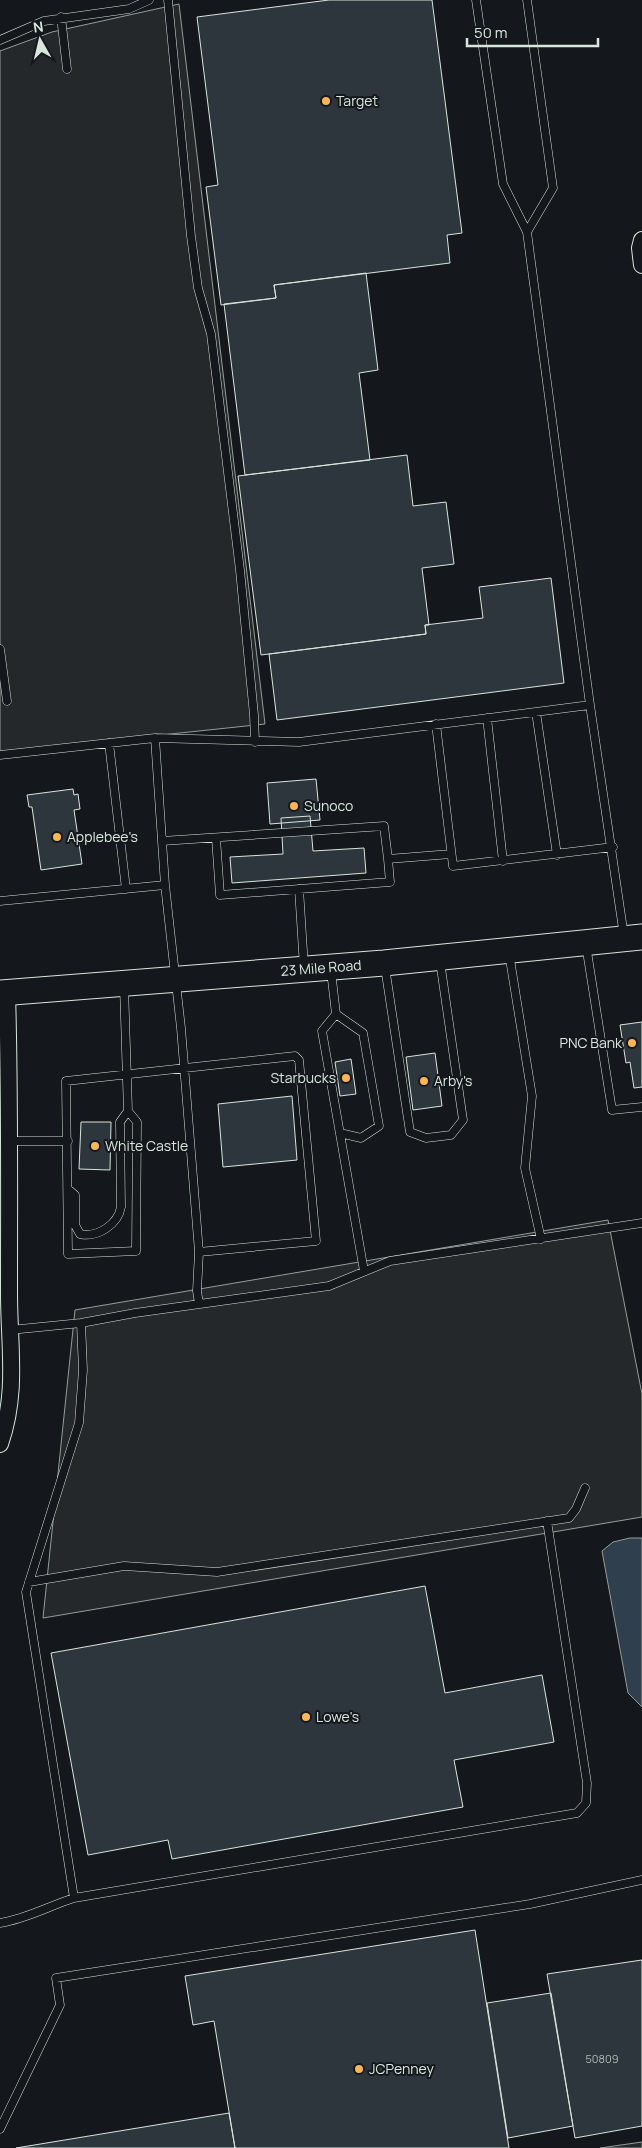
<svg xmlns="http://www.w3.org/2000/svg" width="642" height="2148" font-family="Manrope,sans-serif">
<rect width="100%" height="100%" fill="#14181c"/>
<path fill="#24282b" stroke="#939e99" d="M179,4L265,724L0,752V51L52,32Z
M608,1220L642,1394V1517L43,1618L75,1310Z
M642,2142V2148H600Z"/>
<path fill="#2f3f4d" stroke="#939e99" d="M630,1538H642V1707L628,1693L602,1551L613,1542Z"/>
<path fill="#2c363c" stroke="#d8e6dc" d="M329,0H432L462,233L447,235L450,263L274,285L276,298L221,305L206,187L218,185L197,17Z
M366,273L378,370L359,373L370,460L245,475L224,304L276,298L274,285Z
M407,455L413,506L446,502L454,564L422,568L429,625H425L426,634L261,655L238,476Z
M551,578L564,683L277,720L269,654L426,634L425,625L483,618L479,587Z
M316,779L320,820L270,824L267,783Z
M73,789L74,795L78,794L80,809L74,810L82,864L41,870L32,807H29L27,795Z
M310,816L313,851L364,848L366,873L232,883L230,857L283,854L281,818Z
M642,1022V1087L634,1088L630,1062L626,1063L620,1025Z
M435,1053L442,1106L413,1110L406,1057Z
M351,1059L356,1094L340,1096L335,1062Z
M292,1096L297,1160L223,1167L218,1104Z
M81,1122H111L110,1170L79,1169Z
M425,1586L445,1693L542,1675L554,1742L454,1760L463,1807L172,1859L168,1840L88,1855L51,1653Z
M475,1930L509,2148H235L214,2021L193,2025L185,1976Z
M642,1960V2126L575,2138L547,1974Z
M551,1993L573,2126L508,2138L487,2003Z
M229,2113L235,2148H16Z"/>
<g fill="none" stroke-linecap="round" stroke-linejoin="round">
<defs>
<path id="lane" d="M168,0L191,236L198,288L211,334L240,570L254,715L255,742
M476,0L503,184L527,232L590,705L624,936
M61,17L67,69
M0,40L44,21L129,9L149,0
M527,232L553,188L527,0
M0,649L7,701
M536,712L557,855
M487,718L503,861
M436,724L453,866L613,847
M109,743L126,889
M0,755L155,738L299,742L590,705
M216,838L220,895L390,882L388,859L451,854
M162,841L384,826L388,859
M299,889L304,967
M0,901L165,885
M586,945L612,1110L642,1107
M509,953L532,1096L525,1168L541,1239
M385,967L410,1132L426,1138L451,1135L463,1120L440,961
M331,971L336,1014L322,1031L364,1271
M124,986L128,1111L137,1122L136,1251L68,1254L66,1081C143,1072 219,1064 295,1056L299,1060L316,1241L199,1252L181,1028L165,885L155,738
M336,1014L363,1033L379,1126L361,1138L340,1133
M9,1141H68
M68,1189L75,1195V1225L80,1234C98,1238 118,1224 121,1207L120,1122L128,1111
M199,1252L197,1291L199,1304
M10,1330L81,1323L135,1313L329,1286L390,1261L642,1223
M29,1582L124,1566L217,1572L569,1518L576,1509L585,1488
M74,1898L26,1592L79,1423L83,1370L81,1323
M0,1923C26,1919 49,1906 74,1898L577,1813L586,1803L587,1783L547,1521
M0,2129L60,2005L56,1978L530,1904L642,1880"/>
<path id="street" d="M642,240L640,248L642,265
M0,1444C18,1392 9,1347 9,1293C9,1193 10,1093 7,993"/>
<g id="primary">
<path id="s1" d="M0,993L384,963L642,937"/>
</g>
</defs>
<use href="#lane" stroke="#d8e6dc" stroke-width="9"/>
<use href="#street" stroke="#d8e6dc" stroke-width="18"/>
<use href="#primary" stroke="#d8e6dc" stroke-width="27"/>
<use href="#lane" stroke="#14181c" stroke-width="8"/>
<use href="#street" stroke="#14181c" stroke-width="16"/>
<use href="#primary" stroke="#14181c" stroke-width="25"/>
</g>
<g fill="#ffb74d" stroke="#14181c" stroke-width="2">
<circle cx="326" cy="101" r="5"/>
<circle cx="294" cy="806" r="5"/>
<circle cx="57" cy="837" r="5"/>
<circle cx="632" cy="1043" r="5"/>
<circle cx="346" cy="1078" r="5"/>
<circle cx="424" cy="1081" r="5"/>
<circle cx="95" cy="1146" r="5"/>
<circle cx="306" cy="1717" r="5"/>
<circle cx="359" cy="2069" r="5"/>
</g>
<g text-anchor="middle" stroke-width="4" stroke-linejoin="round" paint-order="stroke">
<g font-size="11" fill="#adbab4">
<text x="602" y="2063">50809</text>
</g>
<g font-size="14" fill="#d8e6dc" stroke="#14181c" text-anchor="start">
<text x="336" y="106">Target</text>
<text x="304" y="811">Sunoco</text>
<text x="67" y="842">Applebee's</text>
<text x="622" y="1048" text-anchor="end">PNC Bank</text>
<text x="336" y="1083" text-anchor="end">Starbucks</text>
<text x="434" y="1086">Arby's</text>
<text x="105" y="1151">White Castle</text>
<text x="316" y="1722">Lowe's</text>
<text x="369" y="2074">JCPenney</text>
</g>
<g font-size="14" fill="#d8e6dc" stroke="#14181c">
<text dy="5" stroke="none"><textPath href="#s1" startOffset="322">23 Mile Road</textPath></text>
</g>
</g>
<g transform="translate(40 40) rotate(352)" stroke="#14181c" stroke-width="4" paint-order="stroke">
<path d="M0-4L9 19L0 12L-9 19Z" fill="#d8e6dc"/>
<text y="-8" font-size="14" font-weight="bold" text-anchor="middle" fill="#d8e6dc">N</text>
</g>
<path d="M467 38v8h131v-8" fill="none" stroke="#d8e6dc" stroke-width="2.5"/>
<text x="474" y="38" font-size="15" fill="#d8e6dc" stroke="#14181c" stroke-width="4" paint-order="stroke">50 m</text>
</svg>
